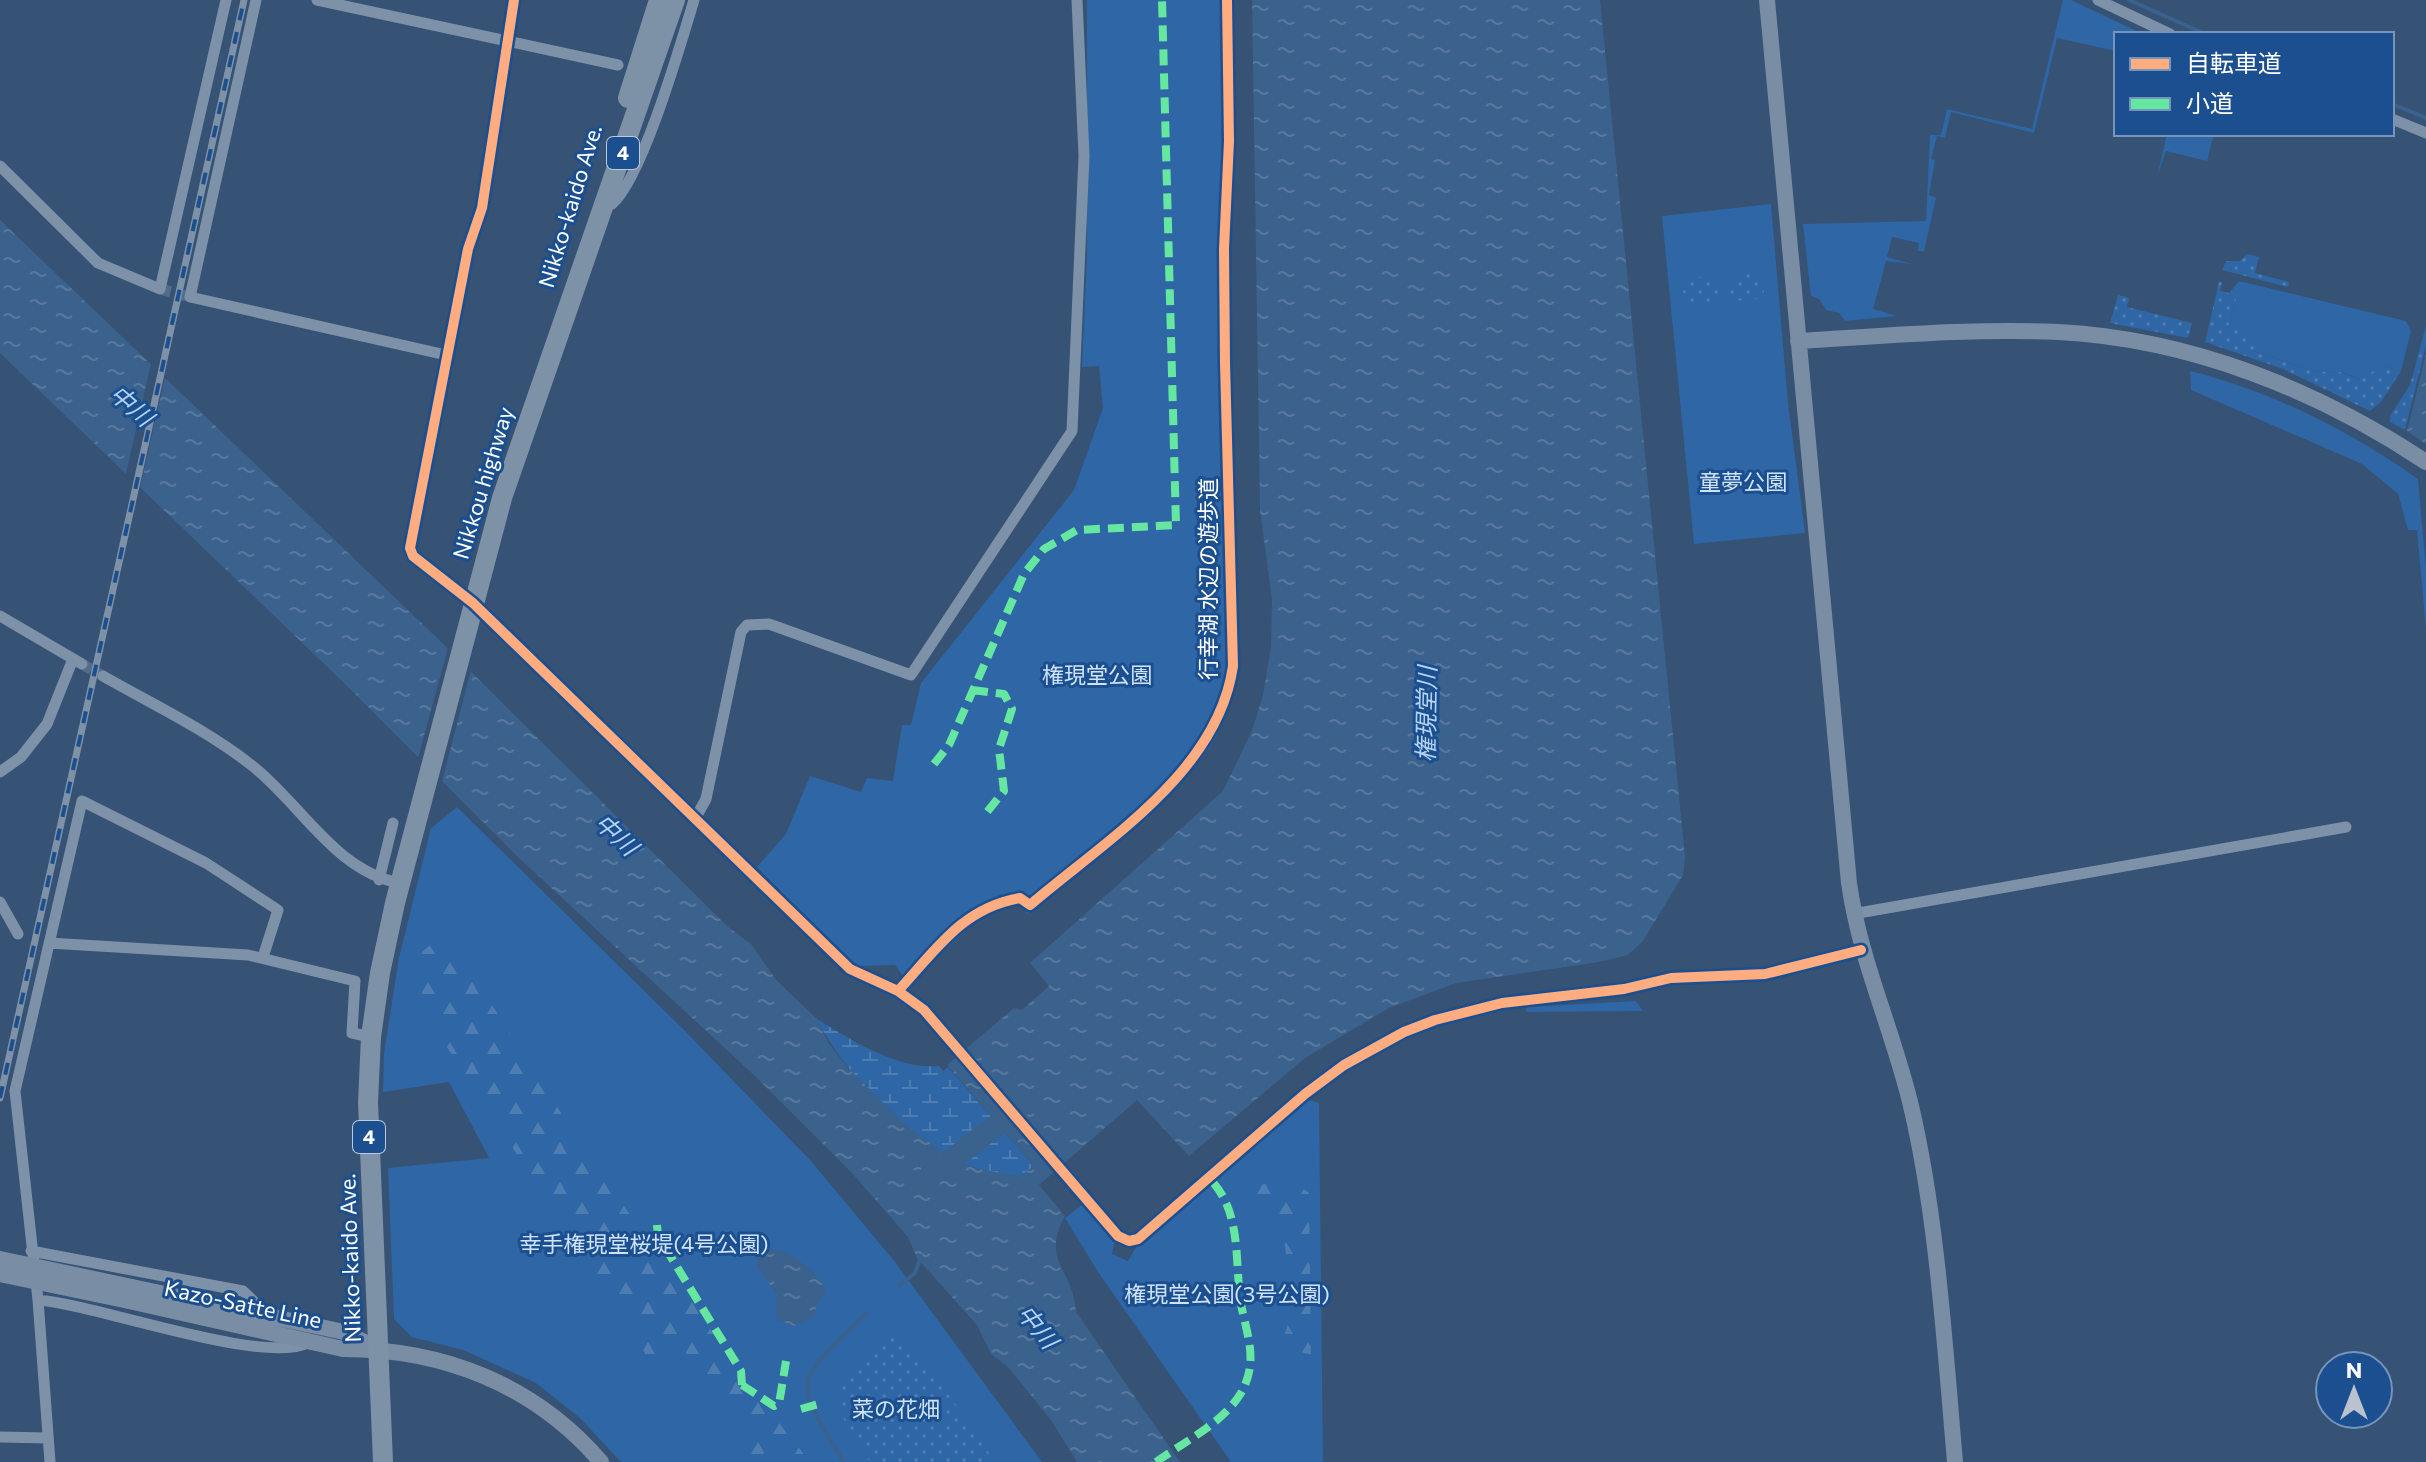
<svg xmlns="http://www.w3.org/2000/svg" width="2426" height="1462" font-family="Commissioner,'Noto Sans JP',sans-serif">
<defs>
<pattern id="forest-firs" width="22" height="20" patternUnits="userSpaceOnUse" patternTransform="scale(2)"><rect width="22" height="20" fill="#2f66a5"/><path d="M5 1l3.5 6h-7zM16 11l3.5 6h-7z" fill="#4e7db2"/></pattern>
<pattern id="wetland-marsh" width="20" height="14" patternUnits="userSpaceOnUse" patternTransform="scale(2)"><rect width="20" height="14" fill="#2f66a5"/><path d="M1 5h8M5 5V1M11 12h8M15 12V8" fill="none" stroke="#4e7db2"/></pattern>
<pattern id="garden-dots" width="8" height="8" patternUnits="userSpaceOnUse" patternTransform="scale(2)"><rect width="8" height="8" fill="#2f66a5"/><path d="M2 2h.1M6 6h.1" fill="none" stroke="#4e7db2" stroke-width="1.8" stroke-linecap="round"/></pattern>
<pattern id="water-ripples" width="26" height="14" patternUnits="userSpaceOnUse" patternTransform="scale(2)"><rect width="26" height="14" fill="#3b618d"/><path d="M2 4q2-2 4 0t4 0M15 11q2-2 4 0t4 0" fill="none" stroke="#58799e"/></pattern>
</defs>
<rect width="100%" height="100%" fill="#365274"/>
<path fill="#2f66a5" d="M1087,0H1233L1235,72L1227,244L1235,665C1232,687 1229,711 1219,731C1190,792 1082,868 1028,914L1013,901L990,908L909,984L895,965L853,966L757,867L786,834L810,776L861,792L867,778L893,781L902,725H911L921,683L1074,490L1103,408L1099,366L1082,367L1087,255Z
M2063,0H2071L2143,34H2116V51L2057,38L2034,133L1951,112L1945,138L1937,136L1931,159L1935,160L1929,195L1936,198L1924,251H1918L1919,243L1892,237L1887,257L1912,264L1886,261L1873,309L1897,316L1845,321L1839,313L1826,310L1819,299L1811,296L1803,224L1926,221L1930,135H1941L1947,109L2032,129Z
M2167,134H2214L2207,161L2166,151L2157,177Z
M1771,204L1788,403L1805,533L1694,544L1662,216Z
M2239,281L2406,321L2411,331L2401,371L2383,366L2360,379L2337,371L2318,372L2253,351L2228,327L2236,301L2229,293Z
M2190,371C2274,392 2348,430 2418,479L2426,569V630L2417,530H2408L2398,494L2362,464L2191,390Z
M457,807L684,1030L811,1161L895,1262L1042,1462H621L580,1418L536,1383L463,1350L412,1337L394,1319L388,1168L489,1158L449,1082L383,1092L384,1053L399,958L431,828Z
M1636,1001L1643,1011L1526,1012V1007Z
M1309,1100L1319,1103L1323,1462H1231L1098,1272L1065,1218L1083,1204L1115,1241L1112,1254L1128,1261L1135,1249Z"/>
<path fill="url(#forest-firs)" d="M449,938L595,1166L688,1295L734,1366L810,1462H781L766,1446L761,1462H749C755,1428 733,1416 713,1393C698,1375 687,1353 674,1334L665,1337V1354L653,1369L637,1338L443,1041L412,972C418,952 428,943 449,938Z
M1272,1182L1297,1184L1309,1193L1311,1355L1281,1346L1288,1324V1305L1283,1293L1288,1267L1281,1218L1269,1204L1245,1193V1189Z"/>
<path fill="url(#wetland-marsh)" d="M816,1018C850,1040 899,1070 939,1066L943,1071L948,1067L1034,1166L1020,1177C1004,1174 986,1172 971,1166C912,1145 844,1073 816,1018Z"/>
<path fill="url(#garden-dots)" d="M2247,254L2259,257L2255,273L2289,282L2288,287L2222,270L2226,261H2240Z
M1745,271L1763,278L1764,292L1758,299L1730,301L1728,283Z
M1711,275L1722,285L1718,301L1695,304L1686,300L1682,288L1685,280Z
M2219,282H2222L2220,291L2234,294L2236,301L2228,327L2257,338L2253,351L2318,372L2337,371L2359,379L2383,366L2401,371L2381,402L2370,411L2283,369L2205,342Z
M2118,295L2129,298L2127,307L2192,323L2188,338L2110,323Z
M2426,326V345L2405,430L2390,422V416L2410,385Z
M892,1338L904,1339L955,1403L995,1462H870L838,1410L839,1386Z"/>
<path fill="url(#water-ripples)" d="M1252,0H1600L1685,857L1683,875L1643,941L1628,955L1599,962L1456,983L1389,1008L1305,1058L1189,1156L1137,1100L1039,1185L1065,1216C1040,1262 1073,1267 1076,1312L1180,1462H1077L1051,1420L1008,1367L991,1354L977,1325L917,1258L908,1237L851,1172L755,1076L520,859L342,681L0,353V220L434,635L727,926L751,944L777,981L816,1018L828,1042L848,1068L908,1127L944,1153L972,1167L1019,1177L1034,1166L947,1065L1014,1008L1022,1010L1049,986L1030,963L1223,791L1252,731L1263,695L1271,647L1272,600L1260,510Z
M2426,354V444L2407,431Z
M772,1249C791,1251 820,1273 826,1292L816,1305L815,1316L794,1326L777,1320V1295L757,1266L758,1256Z"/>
<path fill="#365274" d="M152,359L166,373L139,492L125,478Z
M449,644L472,666L441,785L417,762Z"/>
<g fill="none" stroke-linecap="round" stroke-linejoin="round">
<path stroke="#3b618d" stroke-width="4" d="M2129,0L2205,34
M2392,104L2426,118
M899,1286L915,1273L921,1256
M844,1462C789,1374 796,1384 866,1313"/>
<path stroke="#3b618d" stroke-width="22" d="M929,1177L1019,1108"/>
<path stroke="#546c89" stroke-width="11" stroke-dasharray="11 5.5" stroke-linecap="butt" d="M160,289L190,297
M82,664L103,676"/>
<path stroke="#7d92a8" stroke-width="11" d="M256,0L190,297L446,355
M317,0L618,65
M514,0L482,208L468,249L410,548L413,556L473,603L850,969L898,991L924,1010L1118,1236L1129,1241L1138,1239L1305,1094L1344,1065L1404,1032L1435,1020L1502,1003L1624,989L1671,978L1765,974L1861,950
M2098,0L2170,34
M2392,119L2426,133
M0,166L98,263L160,289L226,0
M603,206L612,204C642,179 681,43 694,0
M0,616L82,664
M103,676C152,704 205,729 250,764C300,802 335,872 400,883
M0,772L21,757L47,724L73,659
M695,819L706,799L741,632L747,625L769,624L911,675L1072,431L1084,156L1077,0
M379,880L393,823
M0,902L18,934
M1853,914L2346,827
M49,943L248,955L355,981L352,1033L371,1037
M31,1251L243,1291L267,1314
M38,1300C99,1305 260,1365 308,1343
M0,1437L48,1438
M50,1462L38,1300L15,1091L82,801L206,863L278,910L263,957"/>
<path stroke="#798da4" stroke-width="16" d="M1767,0L1849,883C1860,961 1893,1030 1911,1106C1937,1216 1945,1348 1955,1462
M1798,341C1885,336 1972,328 2059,332C2191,339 2317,390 2426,462
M132,1287L344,1332L374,1347
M129,1301L343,1349C444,1349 535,1385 601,1462"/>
<path stroke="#7e92a7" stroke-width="20" d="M628,98L659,0
M383,1462L368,1102L371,1037L380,973L395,903L502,498L675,0"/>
<defs>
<path id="rail" d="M0,1098L244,0"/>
</defs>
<use href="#rail" stroke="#7e92a7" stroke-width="7"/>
<use href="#rail" stroke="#1b4f8f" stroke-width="4" stroke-dasharray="12" stroke-linecap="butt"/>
<path stroke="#798da4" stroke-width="16" d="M0,1259L132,1287
M0,1274L129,1301"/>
<path stroke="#66e7a1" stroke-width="8" stroke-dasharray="16 8" stroke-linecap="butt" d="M972,690L1004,694L1012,709L999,749L1004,791L983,817
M934,764L949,745L1024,574L1044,549L1077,530L1176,525L1162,0
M657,1225L658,1236L741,1371L742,1385L738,1386
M742,1385L774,1406L779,1404L786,1361
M801,1409L819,1404
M1156,1462C1184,1442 1223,1423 1241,1393C1259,1361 1247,1336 1241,1304C1234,1260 1243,1211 1208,1177"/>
<defs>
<path id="cycleway" d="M514,0L482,208L468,249L410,548L413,556L473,603L850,969L898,991L924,1010L1118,1236L1129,1241L1138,1239L1305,1094L1344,1065L1404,1032L1435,1020L1502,1003L1624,989L1671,978L1765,974L1861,950
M898,991C936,950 962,908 1020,898L1030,905C1106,840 1218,772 1233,666L1225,363L1224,249L1229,141L1227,0"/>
</defs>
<use href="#cycleway" stroke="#1b4f8f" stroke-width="15"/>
<use href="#cycleway" stroke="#ffac80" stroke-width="10"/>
</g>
<g text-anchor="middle" stroke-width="6" stroke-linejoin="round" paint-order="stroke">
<g fill="#1b4f8f" stroke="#bbcadd" stroke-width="2">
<rect x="607" y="137" width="32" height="32" rx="6"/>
<rect x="353" y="1121" width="32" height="32" rx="6"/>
</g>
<g font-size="20" font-weight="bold" fill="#fff">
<text x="623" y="160">4</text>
<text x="369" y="1144">4</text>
</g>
<g font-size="22" fill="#fff" stroke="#1b4f8f">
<text transform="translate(570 206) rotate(-73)" y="8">Nikko-kaido Ave.</text>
<text transform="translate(483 483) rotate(-73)" y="8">Nikkou highway</text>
<text transform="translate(1208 579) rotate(-90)" y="8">行幸湖 水辺の遊歩道</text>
<text transform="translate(350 1258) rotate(-92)" y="8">Nikko-kaido Ave.</text>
<text transform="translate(243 1304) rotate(12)" y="8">Kazo-Satte Line</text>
</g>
<g font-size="22" fill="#cfe3fa" stroke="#1b4f8f">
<text x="1743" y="490">童夢公園</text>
<text x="1097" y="683">権現堂公園</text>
<text x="644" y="1252">幸手権現堂桜堤(4号公園)</text>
<text x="1227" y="1302">権現堂公園(3号公園)</text>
<text x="896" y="1417">菜の花畑</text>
</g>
<g font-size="24" font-style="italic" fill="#b5d3f5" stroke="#1b4f8f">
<text transform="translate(131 406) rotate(41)" y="8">中川</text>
<text transform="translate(1427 714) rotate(-89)" y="8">権現堂川</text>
<text transform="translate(616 835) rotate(43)" y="8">中川</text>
<text transform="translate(1037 1327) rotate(51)" y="8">中川</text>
</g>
</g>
<rect x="2114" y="32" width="280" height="104" fill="#1b4f8f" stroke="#7695bc" stroke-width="2"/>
<rect x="2130" y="58" width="40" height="12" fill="#ffac80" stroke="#7695bc" stroke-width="2"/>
<text x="2186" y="72" font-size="24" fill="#ffffff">自転車道</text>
<rect x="2130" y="98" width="40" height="12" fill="#66e7a1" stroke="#7695bc" stroke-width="2"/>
<text x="2186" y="112" font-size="24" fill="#ffffff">小道</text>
<g transform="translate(2354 1390)"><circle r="38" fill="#1b4f8f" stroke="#7695bc" stroke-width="2"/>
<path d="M0-6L14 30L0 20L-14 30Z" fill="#b9c2ce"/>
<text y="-12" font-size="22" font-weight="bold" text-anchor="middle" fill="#ffffff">N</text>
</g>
</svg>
